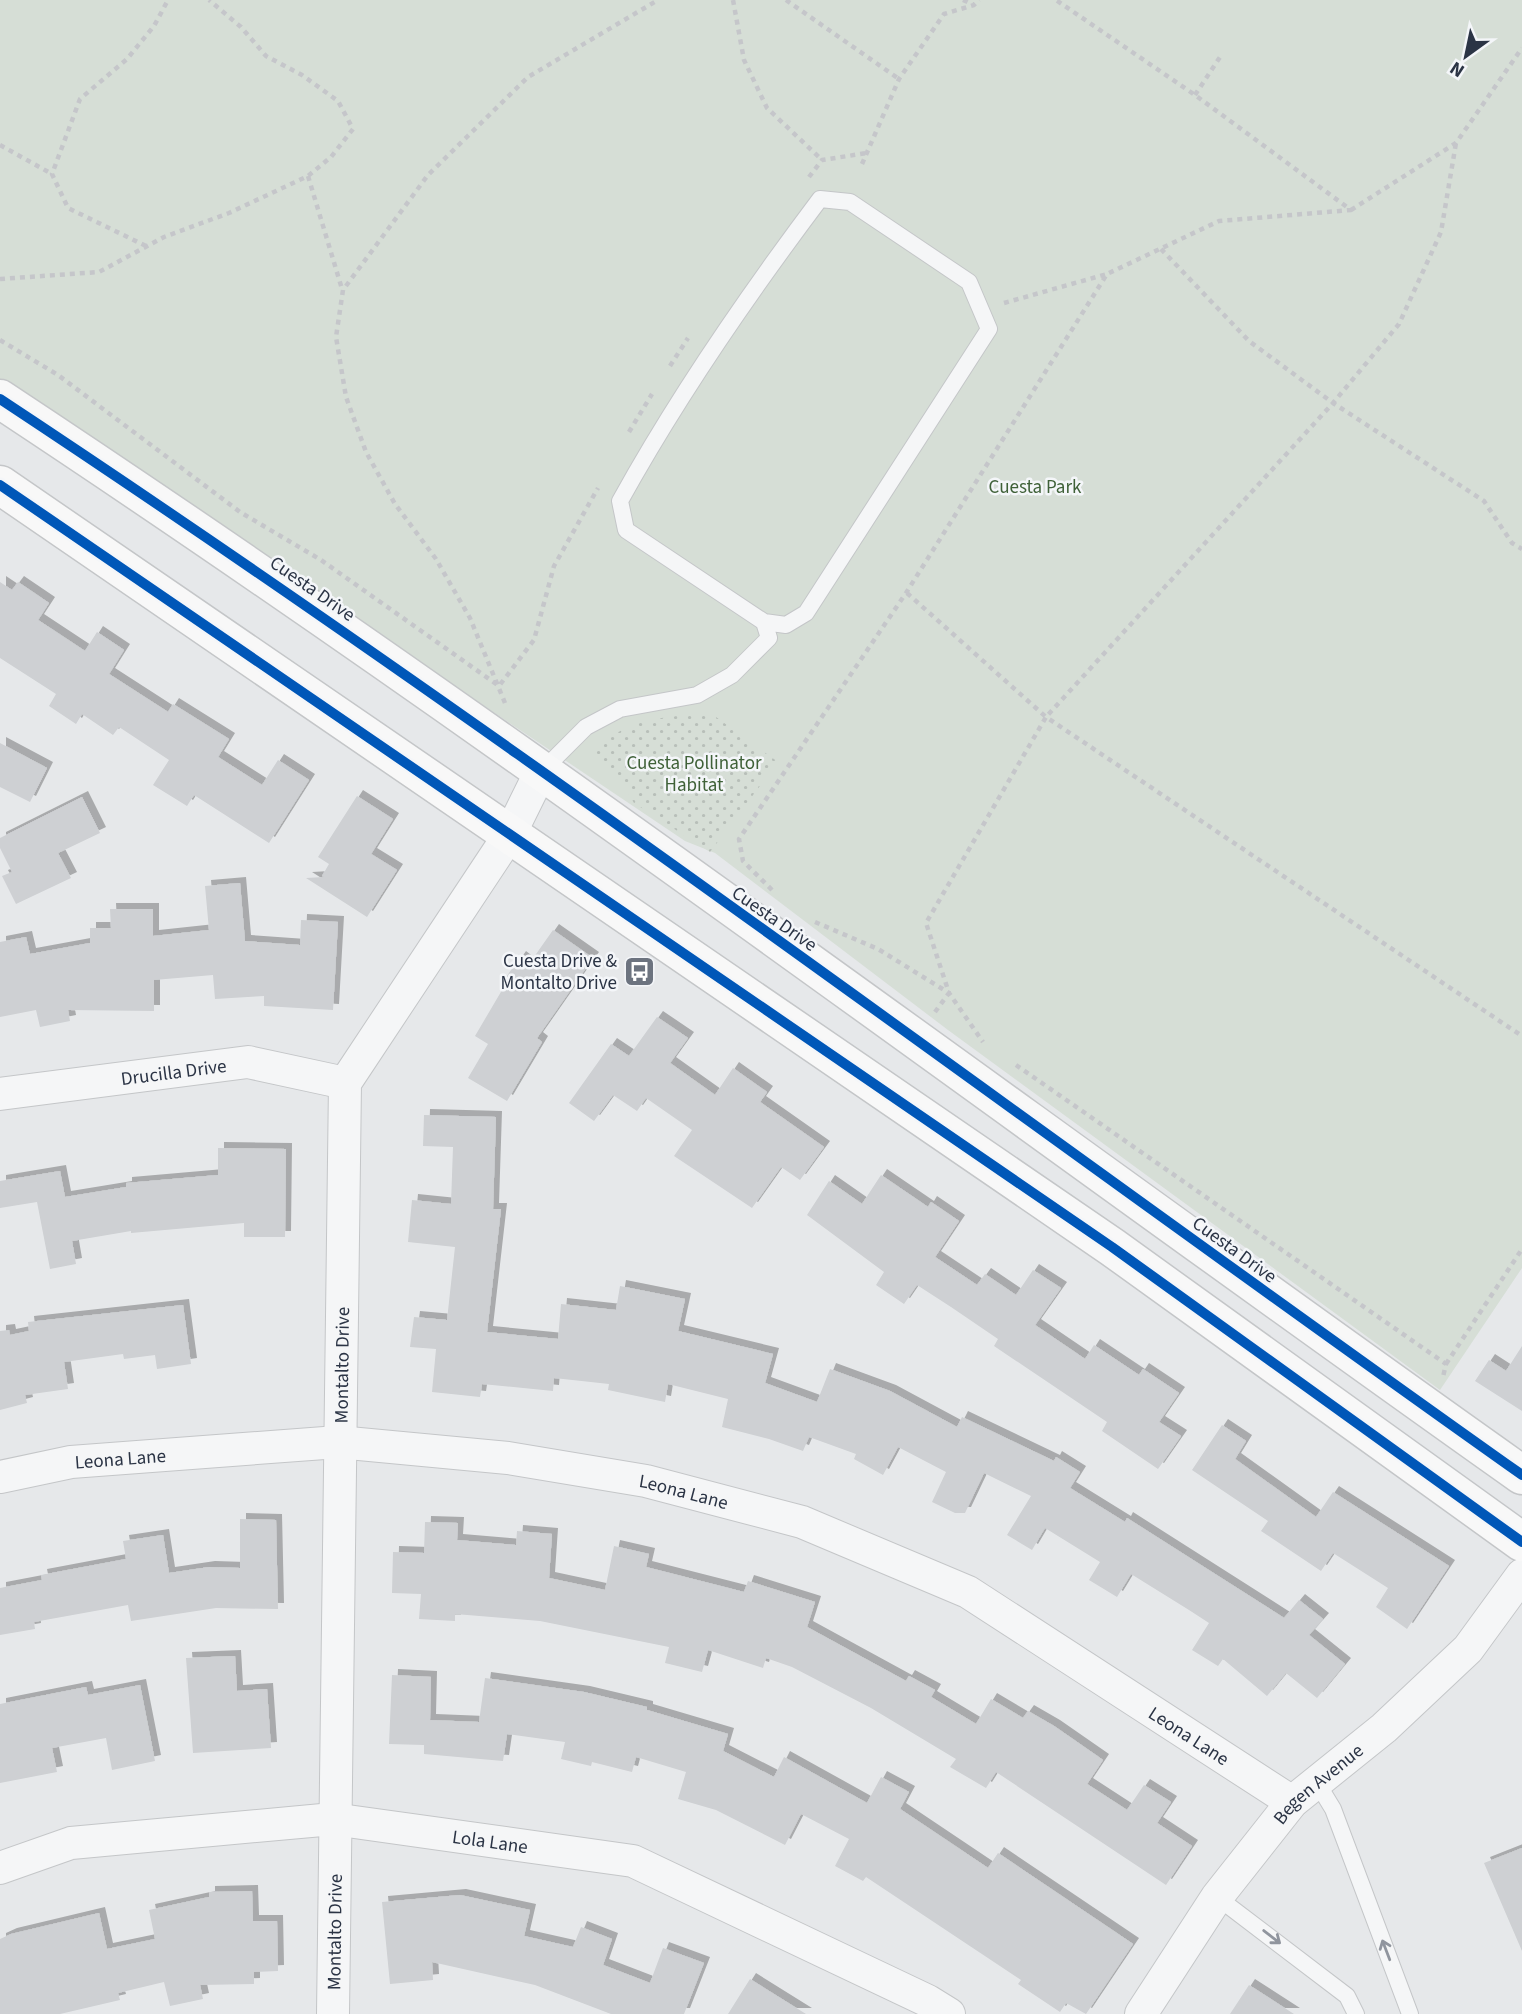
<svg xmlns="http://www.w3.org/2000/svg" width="1522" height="2014" font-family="'Source Sans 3',sans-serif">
<defs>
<pattern id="garden-dots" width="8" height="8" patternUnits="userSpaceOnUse" patternTransform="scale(1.75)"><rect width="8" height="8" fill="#d6ded6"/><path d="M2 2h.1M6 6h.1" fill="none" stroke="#b8bfb9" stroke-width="1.8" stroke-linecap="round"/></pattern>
<filter id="shadow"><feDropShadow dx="6" dy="-6" stdDeviation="0" flood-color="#0004"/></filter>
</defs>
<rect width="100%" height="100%" fill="#e6e8ea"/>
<path fill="#d6ded6" d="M0,0H1522V1268L1440,1390L948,1030L715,853L685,841L0,380Z"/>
<path fill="url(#garden-dots)" d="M709,712L778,762L710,852L634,803L616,773L591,751C633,716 658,719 709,712Z"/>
<path fill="#ced0d3" filter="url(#shadow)" d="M0,582L12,590L18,582L49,603L38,620L85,651L97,632L124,650L109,674L168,712L173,704L229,739L218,757L262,785L278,760L309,780L269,843L194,795L187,806L153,785L169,760L119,727L113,735L82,714L76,724L49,706L56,694L0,658Z
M0,743L47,768L30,802L0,787Z
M357,796L393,819L371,854L397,870L367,917L306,878L324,877L322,876L329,864L318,857Z
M82,797L100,833L58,853L71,878L16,904L2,876L12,872L0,848V838Z
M240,883L245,941L300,945L301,920L338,922L333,1010L264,1006V996L215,999L213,975L154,980V1011L68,1010L70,1021L40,1027L36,1010L0,1017V942L26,937L30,954L90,943V928H111L110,909H153V936L209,930L205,886Z
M553,930L593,958L537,1038L542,1042L507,1101L468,1078L488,1044L475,1036L505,985L502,983L520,957L529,964Z
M657,1017L688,1038L670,1063L715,1095L733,1068L767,1092L760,1102L824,1147L800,1180L781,1167L752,1208L674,1156L692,1130L646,1098L637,1111L613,1095L594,1121L569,1103L611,1044L629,1056Z
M424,1115L496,1117L493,1209H501L487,1332L558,1339L561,1304L616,1310L620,1286L685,1299L678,1331L773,1354L765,1383L817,1402L830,1369L890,1391L957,1427L962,1417L1054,1461L1056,1457L1080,1472L1070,1488L1125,1522L1127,1518L1284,1618L1299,1600L1323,1619L1309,1635L1345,1664L1317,1698L1286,1673L1267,1696L1223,1659L1218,1666L1192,1650L1209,1623L1189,1610L1131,1574L1117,1597L1089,1580L1100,1562L1045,1528L1032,1550L1007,1535L1031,1496L984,1473L965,1513H955L932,1502L946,1472L898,1447L883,1475L854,1459L856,1454L809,1437L803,1451L769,1439L722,1427L728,1399L668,1384L665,1402L608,1390L609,1384L554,1378L553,1391L482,1384L480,1397L432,1392L436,1349L410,1347L414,1317L447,1320L455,1247L408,1242L412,1200L451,1204L453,1147L423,1146Z
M218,1148L286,1149L285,1237H244V1223L131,1233V1231L72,1241L76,1264L50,1269L37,1202L0,1208V1181L60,1171L65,1197L126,1187V1183L218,1175Z
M881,1175L928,1207L931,1202L959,1221L935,1257L977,1285L985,1274L1016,1295L1033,1270L1061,1288L1035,1325L1085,1359L1094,1345L1139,1375L1143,1369L1179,1393L1159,1422L1181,1436L1158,1469L1102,1431L1107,1422L994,1346L998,1339L951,1307L917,1285L904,1304L876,1285L884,1272L807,1215L829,1181L862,1204Z
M183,1305L191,1364L157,1369L155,1355L124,1359L123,1354L64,1362L68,1389L25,1395L27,1403L0,1410V1331L9,1330L10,1335L29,1331L28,1322Z
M1522,1346V1411L1475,1381L1489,1360L1506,1371Z
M1222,1425L1246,1441L1235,1459L1316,1517L1333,1492L1449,1566L1407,1629L1376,1607L1388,1588L1333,1553L1321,1571L1261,1531L1268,1521L1192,1470Z
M240,1519L276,1520L278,1609L216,1608L131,1621L128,1605L34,1622L35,1629L0,1635V1588L42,1580L41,1575L126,1559L123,1541L163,1535L169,1573L209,1567L240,1568Z
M425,1522L458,1523L457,1540L516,1545L517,1531L552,1534L549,1578L605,1590L614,1546L649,1554L646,1567L744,1592L748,1581L815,1602L807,1627L906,1681L909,1676L935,1690L931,1697L976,1724L991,1699L1023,1718L1028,1711L1054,1726L1103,1760L1087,1784L1127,1810L1144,1785L1171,1802L1157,1823L1192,1846L1166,1885L996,1772L986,1788L950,1767L956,1759L871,1708L792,1667L766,1658L763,1668L708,1650L702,1672L665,1663L669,1647L540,1621L455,1614V1621L419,1619L421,1594L392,1593L393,1552L424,1553Z
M235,1656L237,1691L267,1689L271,1748L193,1753L186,1658Z
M392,1675L431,1677L430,1720L479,1722L485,1678L584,1692L647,1707V1710L728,1734L723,1751L774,1777L784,1757L867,1803L881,1777L909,1792L900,1809L988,1868L998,1853L1133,1944L1086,2014L1066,2003L1060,2012L1018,1984L1021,1980L866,1877L863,1881L835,1866L849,1839L801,1814L785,1845L716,1810L678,1799L686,1772L636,1757L632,1772L592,1762L591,1766L561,1759L565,1742L507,1734L503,1761L424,1754V1745L389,1744Z
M140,1685L155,1761L112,1770L106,1738L52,1748L57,1772L0,1783V1704L86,1687L88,1695Z
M1522,1848V1951L1484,1863Z
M252,1891L253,1921H277L278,1971L254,1972V1984L200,1985L203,1999L170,2006L164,1982L118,1993L120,2000L60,2014H0V1939L11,1934L99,1913L107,1949L155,1939L149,1910L209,1897V1892Z
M460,1895L530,1910L524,1936L573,1947L581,1927L612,1939L603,1965L650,1983L663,1948L704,1963L684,2014H611L535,1985L432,1962L433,1980L390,1984L382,1902Z
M750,1979L806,2014H728Z
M1249,1985L1294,2014H1230Z"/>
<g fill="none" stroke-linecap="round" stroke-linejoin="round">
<defs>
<path id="lane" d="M542,771L586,727L620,709L697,695L732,675L769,638L764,622L786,625L806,613L989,329L969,282L850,202L820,199C747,296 679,394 620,501L626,530L764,622
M1316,1781L1333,1809L1410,2014
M1217,1897L1347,1996L1356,2014"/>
<g id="street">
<path id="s1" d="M0,1094L248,1062L345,1083"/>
<path id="s2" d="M0,1477L71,1462L338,1442L508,1458L646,1481L802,1522L968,1592L1292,1802"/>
<path id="s3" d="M0,1868L71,1843L333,1819L633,1861L928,2001L949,2014"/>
<path id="s4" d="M333,2014L345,1083L510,834L541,771"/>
<path id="s5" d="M1141,2014L1217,1897L1292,1802L1384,1728L1468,1649L1522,1575"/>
</g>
<path id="secondary" d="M0,399C518,741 1015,1116 1522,1475
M0,485L1112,1247L1522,1542"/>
</defs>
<use href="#lane" stroke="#c4c6c8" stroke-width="18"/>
<use href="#street" stroke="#c4c6c8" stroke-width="34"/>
<use href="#secondary" stroke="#c4c6c8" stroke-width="41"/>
<path stroke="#c5c6ca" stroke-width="4.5" stroke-dasharray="5 5" stroke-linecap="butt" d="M733,0L744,60L767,108L822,160
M786,0L899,79
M963,0L974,5
M1195,95L1222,54
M0,145L52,174
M862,164L899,79L944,14L974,5L979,0
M308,176L342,289
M809,177L822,160L867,153
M1351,210L1456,143L1522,48
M146,246L68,208L52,174L80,99L127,59L154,26L168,0
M1161,249L1249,341L1333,403L1484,501L1512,543L1522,549
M0,279L99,272L164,237L229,213L308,176L331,157L353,129L338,101L302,75L266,56L241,27L209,0
M1004,303L1107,274
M0,340L58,375L240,512L321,560L499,686L534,640L554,566L598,488
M670,366L688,338
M629,432L652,394
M907,593L1046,717L1333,403L1399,324L1441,232L1456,143
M505,703L470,618L436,559L395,504L366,452L346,397L336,337L343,290L428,175L528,77L658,0
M772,890L743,861L739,839L906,593L1107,274L1219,221L1351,210L1195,95L1056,0
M815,922L878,949L949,993L983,1042
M935,1012L949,993L926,923L1046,717L1522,1036
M1016,1065L1446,1364L1443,1377
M1446,1364L1522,1249"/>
<use href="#lane" stroke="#f5f6f7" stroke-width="16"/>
<use href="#street" stroke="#f5f6f7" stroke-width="32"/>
<use href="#secondary" stroke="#f8f8f8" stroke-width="38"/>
<defs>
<path id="cycleway" d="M0,399C518,741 1015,1116 1522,1475
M0,485L1112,1247L1522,1542"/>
</defs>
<use href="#cycleway" stroke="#f4f6f9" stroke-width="15"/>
<use href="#cycleway" stroke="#0057b8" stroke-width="10"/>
</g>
<defs><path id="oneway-shaft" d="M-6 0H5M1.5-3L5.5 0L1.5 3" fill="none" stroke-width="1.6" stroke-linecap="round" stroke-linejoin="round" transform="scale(1.75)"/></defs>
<g stroke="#90959e">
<use href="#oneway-shaft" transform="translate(1272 1937) rotate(38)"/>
<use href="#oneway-shaft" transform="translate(1386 1950) rotate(-111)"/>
</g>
<defs>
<symbol id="bus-square" viewBox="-11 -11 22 22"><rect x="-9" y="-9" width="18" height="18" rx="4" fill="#6c737f" stroke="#f4f6f9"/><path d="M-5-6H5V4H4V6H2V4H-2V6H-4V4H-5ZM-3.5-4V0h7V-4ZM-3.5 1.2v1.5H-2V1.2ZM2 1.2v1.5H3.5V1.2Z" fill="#fff"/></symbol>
</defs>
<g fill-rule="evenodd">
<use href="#bus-square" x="622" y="954" width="35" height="35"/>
</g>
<g text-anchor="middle" stroke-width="5" stroke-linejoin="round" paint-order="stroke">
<g font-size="19" fill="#3f6138" stroke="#f4f6f9">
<text x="1035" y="493">Cuesta Park</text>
<text x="694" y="769">Cuesta Pollinator<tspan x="694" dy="22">Habitat</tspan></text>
</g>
<g font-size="19" fill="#2b3445" stroke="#f4f6f9">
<text transform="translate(313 588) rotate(35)" y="7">Cuesta Drive</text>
<text transform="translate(775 918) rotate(35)" y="7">Cuesta Drive</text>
<text dy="7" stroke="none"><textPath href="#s1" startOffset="175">Drucilla Drive</textPath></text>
<text transform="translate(1235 1249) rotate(36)" y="7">Cuesta Drive</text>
<text dy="7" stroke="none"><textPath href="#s4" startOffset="649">Montalto Drive</textPath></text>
<text dy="7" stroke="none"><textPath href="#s2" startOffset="122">Leona Lane</textPath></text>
<text dy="7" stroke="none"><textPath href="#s2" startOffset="690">Leona Lane</textPath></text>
<text dy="7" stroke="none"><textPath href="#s2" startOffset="1256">Leona Lane</textPath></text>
<text dy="7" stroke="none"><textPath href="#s5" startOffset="292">Begen Avenue</textPath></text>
<text dy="7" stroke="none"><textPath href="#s3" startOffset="497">Lola Lane</textPath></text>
<text dy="7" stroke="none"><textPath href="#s4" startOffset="82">Montalto Drive</textPath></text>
</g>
<g font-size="19" fill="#2b3445" stroke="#f4f6f9" text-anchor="end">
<text x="617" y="967">Cuesta Drive &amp;<tspan x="617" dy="22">Montalto Drive</tspan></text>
</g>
</g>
<g transform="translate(1466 56) rotate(213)" stroke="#f4f6f9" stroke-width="5" paint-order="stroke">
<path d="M0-5L12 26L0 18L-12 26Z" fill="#2b3445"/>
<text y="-10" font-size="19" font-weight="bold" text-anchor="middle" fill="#2b3445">N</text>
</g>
</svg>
